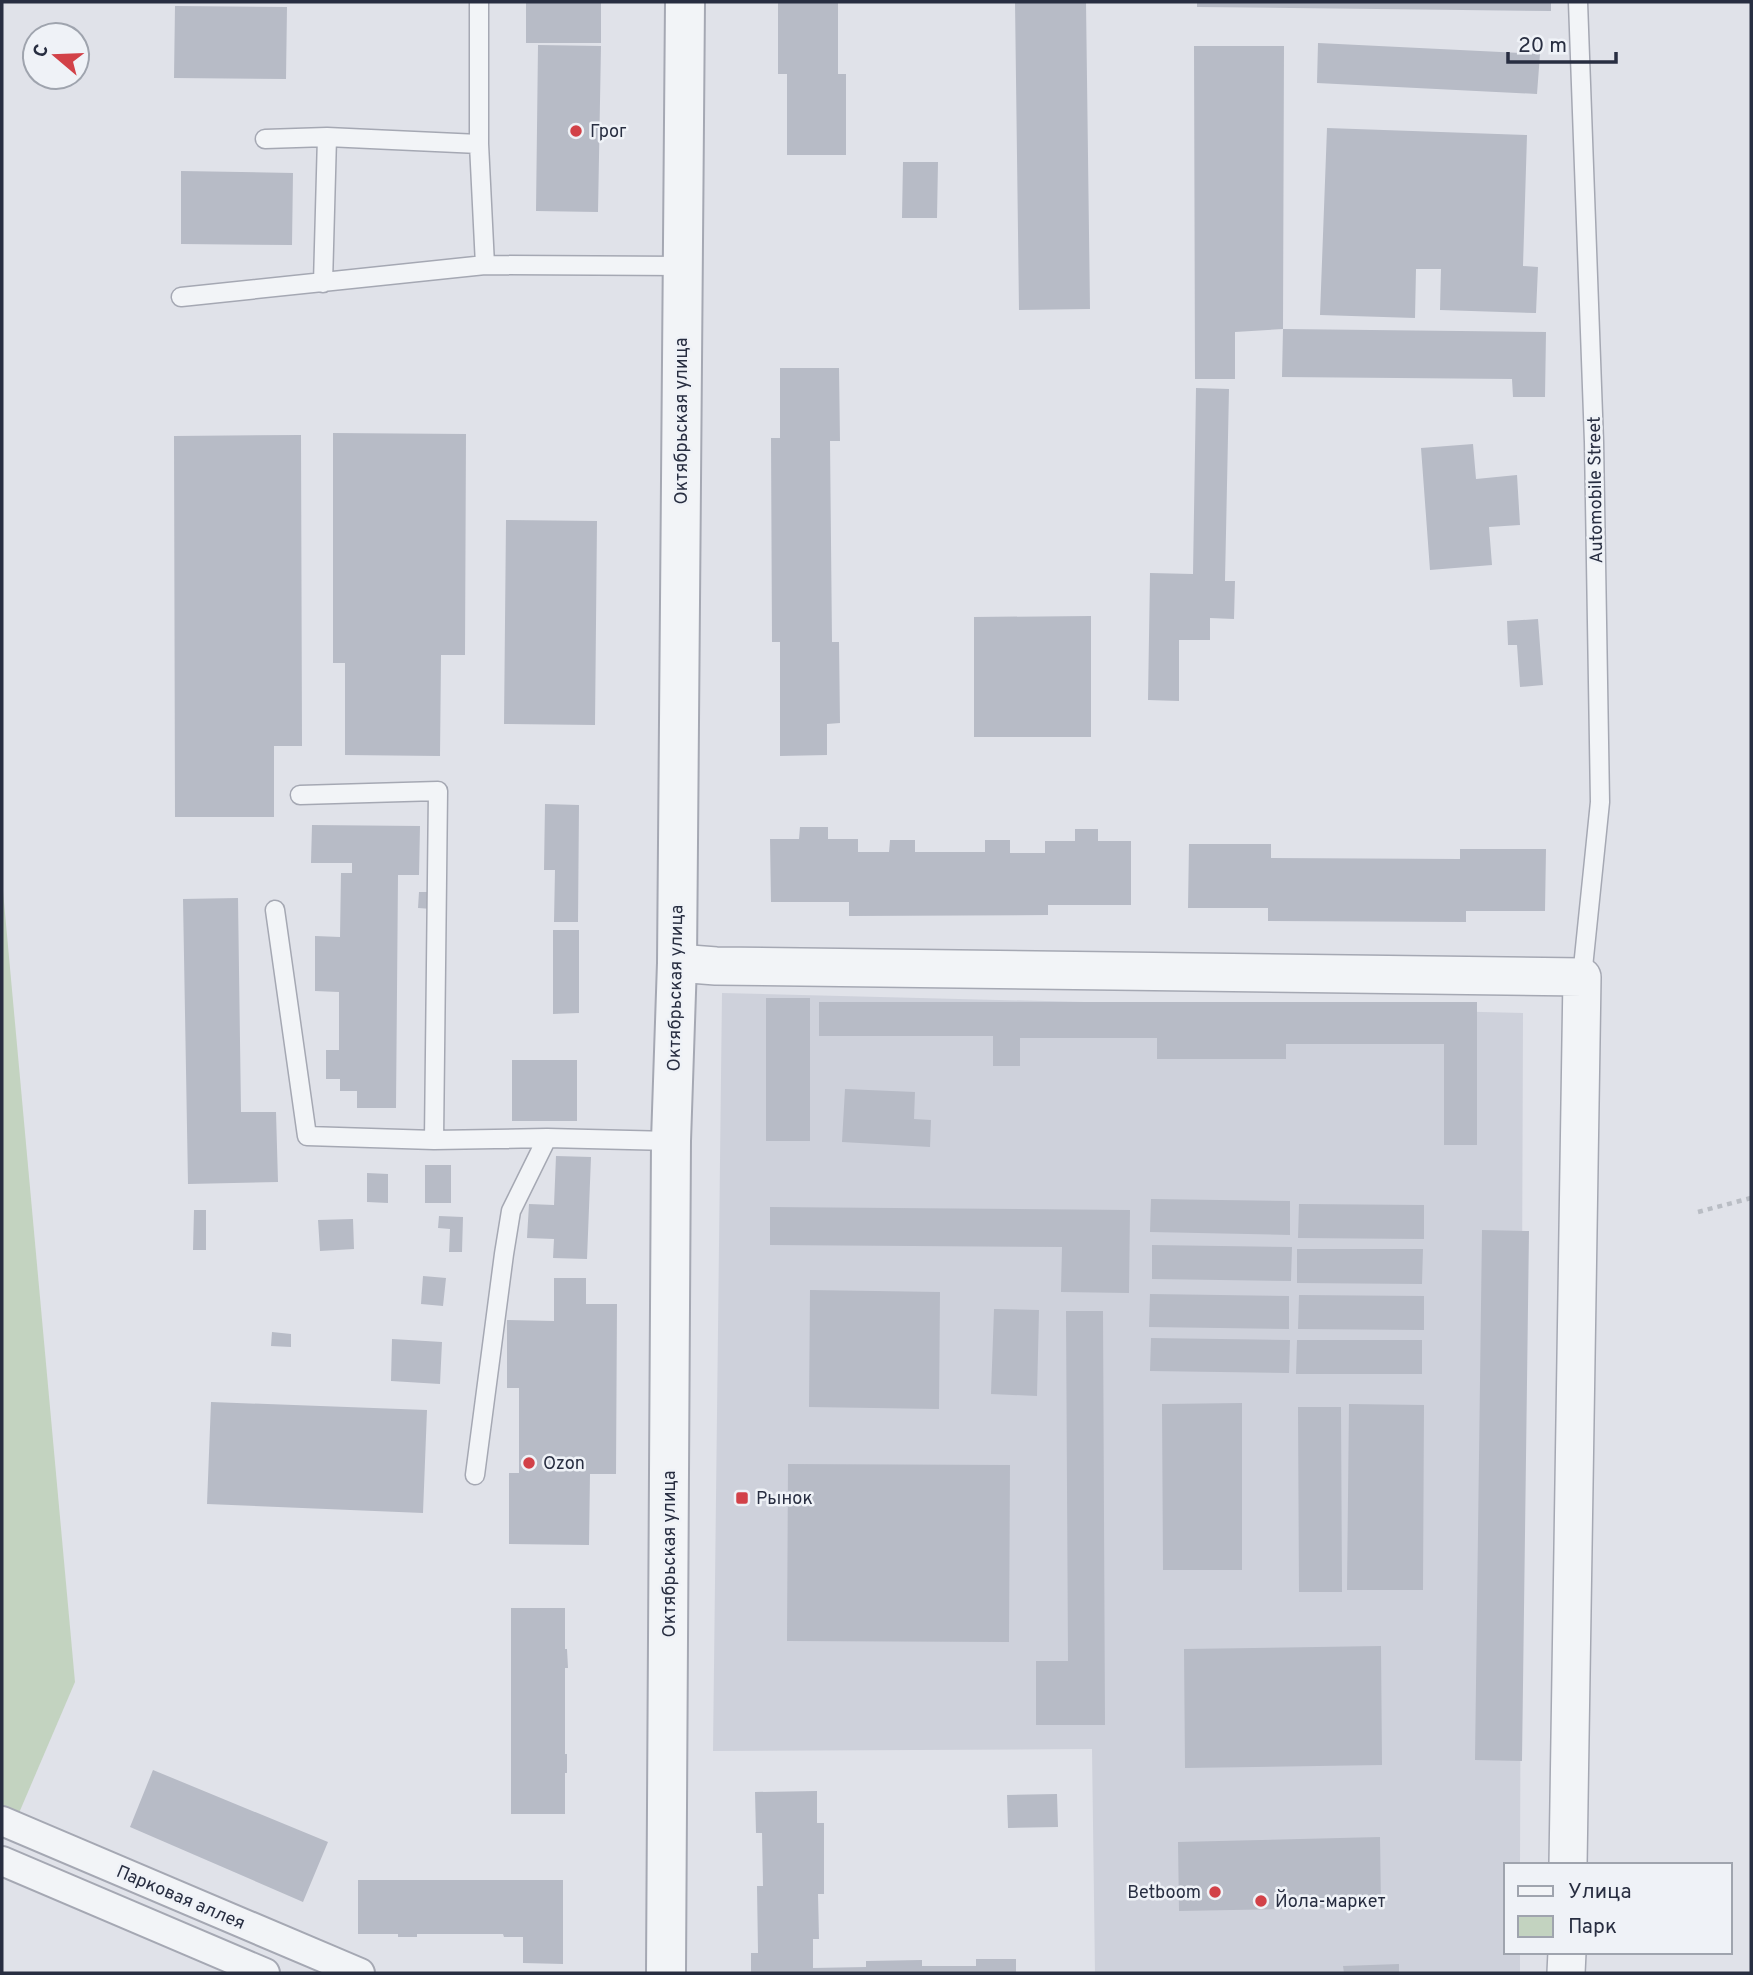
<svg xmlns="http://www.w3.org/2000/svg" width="1753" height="1975" font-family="Overpass,sans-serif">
<rect width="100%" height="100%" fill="#e0e2e9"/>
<path fill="#ced1db" d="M722,993L1523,1013L1520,1865H1506V1952H1520V1973H1095L1092,1749L713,1751Z"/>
<path fill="#c3d3c0" d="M2,880L75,1682L16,1820L2,1814Z"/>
<path fill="#b7bbc6" d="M526,2H601V43H526Z
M778,2H838V74H846V155H787V74H778Z
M1015,2H1086L1090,309L1019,310Z
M1197,2H1551V11L1197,7Z
M175,6L287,7L286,79L174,78Z
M1318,43L1540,54L1537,94L1317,83Z
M538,45L601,46L598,212L536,211Z
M1194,46H1284L1283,329L1235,332V379H1195Z
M1327,128L1527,135L1523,266L1538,267L1536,313L1440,310L1441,269H1416L1415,318L1320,315Z
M903,162H938L937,218H902Z
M181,171L293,173L292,245L181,244Z
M1283,329L1546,332L1545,397H1513L1512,379L1282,377Z
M780,368H839L840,441H830L832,642H839L840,723L827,724V755L780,756V642H772L771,438H780Z
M1196,388L1229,389L1225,581H1235L1234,619L1210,618V640H1179V701L1148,700L1150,573L1193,574Z
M333,433L466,434L465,655H441L440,756L345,755V663H333Z
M301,435L302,746H274V817H175L174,436Z
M1473,444L1476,479L1517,475L1520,525L1489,527L1492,565L1430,570L1421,448Z
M506,520L597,521L595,725L504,724Z
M1091,616V737H974V617Z
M1538,619L1543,685L1520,687L1517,645H1508L1507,621Z
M545,804L579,805L578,922H554L555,870H544Z
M312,825L420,826L419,875H398L396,1108H357V1091H340V1079H326V1050H339V992L315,991V936L340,937L341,873H352V863H311Z
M800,827H828V839H858V852H889L890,840H915V852H985V840H1010V853H1045V841H1075V829H1098V841H1131V905H1048V915L849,916V902H771L770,839H799Z
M1189,844H1271V858L1460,859V849H1546L1545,911H1466V922L1268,921V908H1188Z
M419,892H432V909L418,908Z
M238,898L241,1112H276L278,1182L188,1184L183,899Z
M553,930H579V1013L553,1014Z
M766,998H810V1141H766Z
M819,1002H1477V1145H1444V1044H1286V1059H1157V1038H1020V1066H993V1036H819Z
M512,1060H577V1121H512Z
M845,1089L915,1092L914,1119L931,1120L930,1147L842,1142Z
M556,1156L591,1157L587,1259L553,1258L554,1239L527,1238L529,1204L554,1205Z
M425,1165H451V1203H425Z
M367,1173L388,1174V1203L367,1202Z
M1151,1199L1290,1201V1235L1150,1232Z
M1299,1204L1424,1205V1239L1298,1238Z
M770,1207L1130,1210L1129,1293L1061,1292L1062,1247L770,1245Z
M194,1210H206V1250H193Z
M439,1216L463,1217L462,1252H449L450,1229L438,1228Z
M353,1219L354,1249L320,1251L318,1220Z
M1482,1230L1529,1231L1522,1761L1475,1760Z
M1152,1245L1292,1247L1291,1281L1152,1279Z
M1297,1249H1423L1422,1284L1297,1283Z
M423,1276L446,1278L443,1306L421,1304Z
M554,1278H586V1304H617L616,1474H590L589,1545L509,1544V1473H519V1388H507V1320L554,1321Z
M810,1290L940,1292L939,1409L809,1407Z
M1150,1294L1289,1296V1329L1149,1327Z
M1299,1295L1424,1296V1330L1298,1329Z
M994,1309L1039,1310L1037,1396L991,1394Z
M1066,1311H1103L1105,1725H1036V1661H1068Z
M272,1332L291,1334V1347L271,1346Z
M1151,1338L1290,1340L1289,1373L1150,1371Z
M392,1339L442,1342L440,1384L391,1381Z
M1297,1340H1422V1374H1296Z
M211,1402L427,1410L423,1513L207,1504Z
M1242,1403V1570H1163L1162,1404Z
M1349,1404L1424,1405L1423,1590H1347Z
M1298,1407H1341L1342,1592H1299Z
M788,1464L1010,1465L1009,1642L787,1641Z
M511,1608H565V1649H567L568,1668H565V1754H567V1773H565V1814H511Z
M1381,1646L1382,1765L1185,1768L1184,1649Z
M153,1770L328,1842L303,1902L130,1827Z
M817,1791V1823H824V1894H818L819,1939H813V1968L866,1967V1961L922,1960V1966H976V1959H1016V1973H751V1953H758L757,1886H763L762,1833H756L755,1792Z
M1057,1794L1058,1827L1008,1828L1007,1795Z
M1380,1837L1381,1907L1179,1911L1178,1842Z
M358,1880H563V1964L523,1963V1937H504L503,1934H417V1937H398V1934H358Z
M1399,1964V1973H1344L1343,1966Z"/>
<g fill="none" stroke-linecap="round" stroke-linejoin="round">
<defs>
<path id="service" d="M1578,2L1594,442L1600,802L1582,977
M265,139L327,137L479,144L485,265
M479,144V2
M323,283L327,137
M181,297L485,265L682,266
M300,795L438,791L434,1140
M275,910L307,1136L434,1140L547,1138L671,1141
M475,1475L504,1254L511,1211L547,1138"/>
<path id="pedestrian" d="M2,1821L360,1973
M2,1861L265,1973"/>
<path id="minor" d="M677,963L716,966L1582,977L1568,1865
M1566,1973L1567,1952"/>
<path id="tertiary" d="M666,1973L671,1141L677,963L685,2"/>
</defs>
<use href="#service" stroke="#a5a8b3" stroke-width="21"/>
<use href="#pedestrian" stroke="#a5a8b3" stroke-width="32"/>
<use href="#minor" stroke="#a5a8b3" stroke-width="40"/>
<use href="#tertiary" stroke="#a5a8b3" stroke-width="42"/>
<path stroke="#b9bdc4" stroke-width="4.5" stroke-dasharray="5 5" stroke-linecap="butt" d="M1698,1212L1751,1198"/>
<use href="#service" stroke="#f2f4f7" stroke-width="18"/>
<use href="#pedestrian" stroke="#f2f4f7" stroke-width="28"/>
<use href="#minor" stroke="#f2f4f7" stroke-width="37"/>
<use href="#tertiary" stroke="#f2f4f7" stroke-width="38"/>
</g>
<g fill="#d24148" stroke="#eff2f7" stroke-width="2.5">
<circle cx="576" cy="131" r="7"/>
<circle cx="529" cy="1463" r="7"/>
<rect x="735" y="1491" width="14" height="14" rx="3.5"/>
<circle cx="1215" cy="1892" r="7"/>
<circle cx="1261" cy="1901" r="7"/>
</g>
<g text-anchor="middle" stroke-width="5" stroke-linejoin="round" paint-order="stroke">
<g font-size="18" fill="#282e41" stroke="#eff2f7" text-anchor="start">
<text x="590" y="137">Грог</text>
<text x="543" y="1469">Ozon</text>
<text x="756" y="1504">Рынок</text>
<text x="1201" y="1898" text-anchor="end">Betboom</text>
<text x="1275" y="1907">Йола-маркет</text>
</g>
<g font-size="18" fill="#282e41" stroke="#eff2f7">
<text transform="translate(681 421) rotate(-90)" y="6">Октябрьская улица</text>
<text transform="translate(1595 490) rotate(-91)" y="6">Automobile Street</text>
<text transform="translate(675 988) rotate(-89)" y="6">Октябрьская улица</text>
<text transform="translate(669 1554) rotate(-90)" y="6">Октябрьская улица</text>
<text transform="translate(181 1897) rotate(23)" y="6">Парковая аллея</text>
</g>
</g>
<rect width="1753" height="1975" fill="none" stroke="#282e41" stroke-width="7"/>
<rect x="1504" y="1863" width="228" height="91" fill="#eff2f7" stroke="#9fa4ae" stroke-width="2"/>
<rect x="1518" y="1886" width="35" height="10" fill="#f2f4f7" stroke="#9fa4ae" stroke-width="2"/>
<text x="1568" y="1898" font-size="21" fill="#282e41">Улица</text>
<rect x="1518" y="1916" width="35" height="21" fill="#c3d3c0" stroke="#9fa4ae" stroke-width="2"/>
<text x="1568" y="1933" font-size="21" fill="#282e41">Парк</text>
<g transform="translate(56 56) rotate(289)"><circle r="33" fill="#eff2f7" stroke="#9fa4ae" stroke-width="2"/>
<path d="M0-5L12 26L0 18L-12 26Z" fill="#d24148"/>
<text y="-10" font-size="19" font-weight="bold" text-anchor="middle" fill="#282e41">С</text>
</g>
<path d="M1508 52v10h108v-10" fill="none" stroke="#282e41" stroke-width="3.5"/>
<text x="1518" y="52" font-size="21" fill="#282e41" stroke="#eff2f7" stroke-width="5" paint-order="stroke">20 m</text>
</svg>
